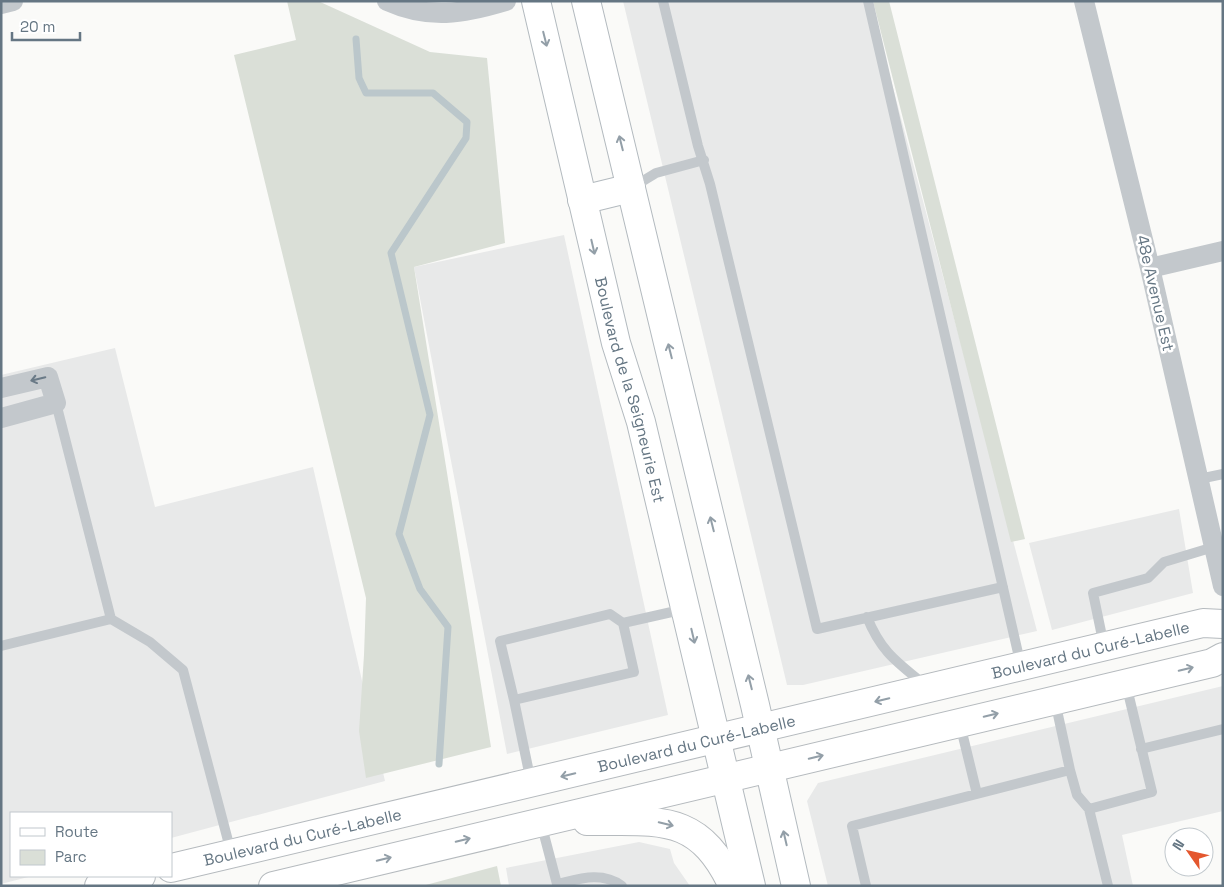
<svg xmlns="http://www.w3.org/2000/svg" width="1224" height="887" font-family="'Space Grotesk',sans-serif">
<rect width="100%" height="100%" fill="#fafaf8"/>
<path fill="#e8e9e9" d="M623,1H870L1037,631L803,685H787Z
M564,235L668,715L507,754L414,267Z
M115,348L155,507L313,467L385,781L171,838V813H11V876H32L1,884V375Z
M1179,509L1193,593L1052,630L1029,543Z
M1223,686V811L1122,835L1133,886H828L807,801L818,783Z
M639,842L670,849L674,863L690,886H509L506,868Z"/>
<path fill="#dadfd7" d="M287,1H318L430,52L487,58L505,243L414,267L491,747L366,778L359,731L364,655L366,598L234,55L296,40Z
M873,1H889L1025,539L1011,542Z
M497,866L501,886H422Z"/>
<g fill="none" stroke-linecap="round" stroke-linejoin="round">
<path stroke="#bbc7cb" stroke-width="7" d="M356,39L359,78L366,93H433L467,122L466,138L391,253L430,415L399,534L420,589L448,627L439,764"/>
<defs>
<g id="secondary">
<path id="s1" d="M536,1L616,343L641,422L751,886"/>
<path d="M586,1L755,705L796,886"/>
<path d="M582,200L631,188"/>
</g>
<g id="primary">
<path d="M587,821C658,822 698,811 733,886"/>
<path id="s2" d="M171,868L1203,623L1223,624"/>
<path d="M99,886L141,876"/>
<path d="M273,886L1212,663L1223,657"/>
</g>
</defs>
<use href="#secondary" stroke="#b3babf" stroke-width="30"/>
<use href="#primary" stroke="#b5babe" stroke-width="30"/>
<path stroke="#c3c8cc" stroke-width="10" d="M663,1L698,146L710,184L817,629L1003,587
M868,1L1021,666
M633,187L656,173L704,160
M1199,479L1223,474
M867,617C881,652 897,662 925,685
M111,619L150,642L183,670L231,852
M1,646L111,619L56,403
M1104,646L1093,593L1148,578L1164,562L1217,546
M514,700L500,641L610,614L623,623
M960,724L977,794
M1141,749L1223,729
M1070,770L1077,795L1089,809L1152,792L1126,684
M531,782L514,700L634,672L623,623L685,609
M1089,809L1108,886
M541,823L557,884C579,879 602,871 622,886
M866,886L852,826L1070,770L1055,701"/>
<path stroke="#c3c8cc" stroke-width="20" d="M387,1C429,20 463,14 506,1
M1084,1L1150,268L1223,586
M1,4L13,1
M1150,268L1223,251
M1,388L48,377L56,403L1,418"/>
<use href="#secondary" stroke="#fff" stroke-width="28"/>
<use href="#primary" stroke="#fff" stroke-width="28"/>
</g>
<defs><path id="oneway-shaft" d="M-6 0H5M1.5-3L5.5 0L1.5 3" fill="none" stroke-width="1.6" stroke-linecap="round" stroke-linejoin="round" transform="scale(1.25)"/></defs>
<g stroke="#939fa8">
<use href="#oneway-shaft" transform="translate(545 39) rotate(76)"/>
<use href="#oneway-shaft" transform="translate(621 143) rotate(-104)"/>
<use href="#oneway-shaft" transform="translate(593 247) rotate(77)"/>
<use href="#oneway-shaft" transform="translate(670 351) rotate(-104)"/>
<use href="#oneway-shaft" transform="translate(712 524) rotate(-104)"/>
<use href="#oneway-shaft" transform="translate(693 636) rotate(77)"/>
<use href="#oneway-shaft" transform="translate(1186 669) rotate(-13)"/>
<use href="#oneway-shaft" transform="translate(750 682) rotate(-104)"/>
<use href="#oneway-shaft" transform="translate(882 700) rotate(167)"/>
<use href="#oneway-shaft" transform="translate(991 715) rotate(-13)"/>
<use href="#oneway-shaft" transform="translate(816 757) rotate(-14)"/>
<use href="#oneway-shaft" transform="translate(568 775) rotate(166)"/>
<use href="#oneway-shaft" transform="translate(666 824) rotate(14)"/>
<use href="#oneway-shaft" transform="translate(785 838) rotate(-103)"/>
<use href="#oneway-shaft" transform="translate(463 840) rotate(-13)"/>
<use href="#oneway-shaft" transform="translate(384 859) rotate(-14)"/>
</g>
<use stroke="#6a7a87" href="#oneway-shaft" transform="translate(38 379) rotate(167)"/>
<g text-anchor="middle" stroke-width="5" stroke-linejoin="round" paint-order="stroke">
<g font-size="16" fill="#657683" stroke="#fff">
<text transform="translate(1156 293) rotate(77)" y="6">48e Avenue Est</text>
<text dy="6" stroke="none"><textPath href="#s1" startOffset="400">Boulevard de la Seigneurie Est</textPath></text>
<text dy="6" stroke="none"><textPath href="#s2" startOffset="945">Boulevard du Curé-Labelle</textPath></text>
<text dy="6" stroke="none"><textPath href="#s2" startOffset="540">Boulevard du Curé-Labelle</textPath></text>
<text dy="6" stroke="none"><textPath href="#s2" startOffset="135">Boulevard du Curé-Labelle</textPath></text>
</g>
</g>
<rect width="1224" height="887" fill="none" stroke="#657683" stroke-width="5"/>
<rect x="10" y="812" width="162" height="65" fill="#ffffff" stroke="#c1c8cd"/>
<rect x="20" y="828" width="25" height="8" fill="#ffffff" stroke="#c1c8cd"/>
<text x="55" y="837" font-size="15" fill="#657683">Route</text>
<rect x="20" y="850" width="25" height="15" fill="#dadfd7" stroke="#c1c8cd"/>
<text x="55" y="862" font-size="15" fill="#657683">Parc</text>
<g transform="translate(1189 852) rotate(304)"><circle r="24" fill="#ffffff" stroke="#c1c8cd"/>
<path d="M0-4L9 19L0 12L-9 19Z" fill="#e4572e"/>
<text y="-8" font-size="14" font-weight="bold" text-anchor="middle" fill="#657683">N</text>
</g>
<path d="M12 32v8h68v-8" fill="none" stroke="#657683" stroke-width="2.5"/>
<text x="20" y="32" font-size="15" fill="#657683" stroke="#ffffff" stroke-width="4" paint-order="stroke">20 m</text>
</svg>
